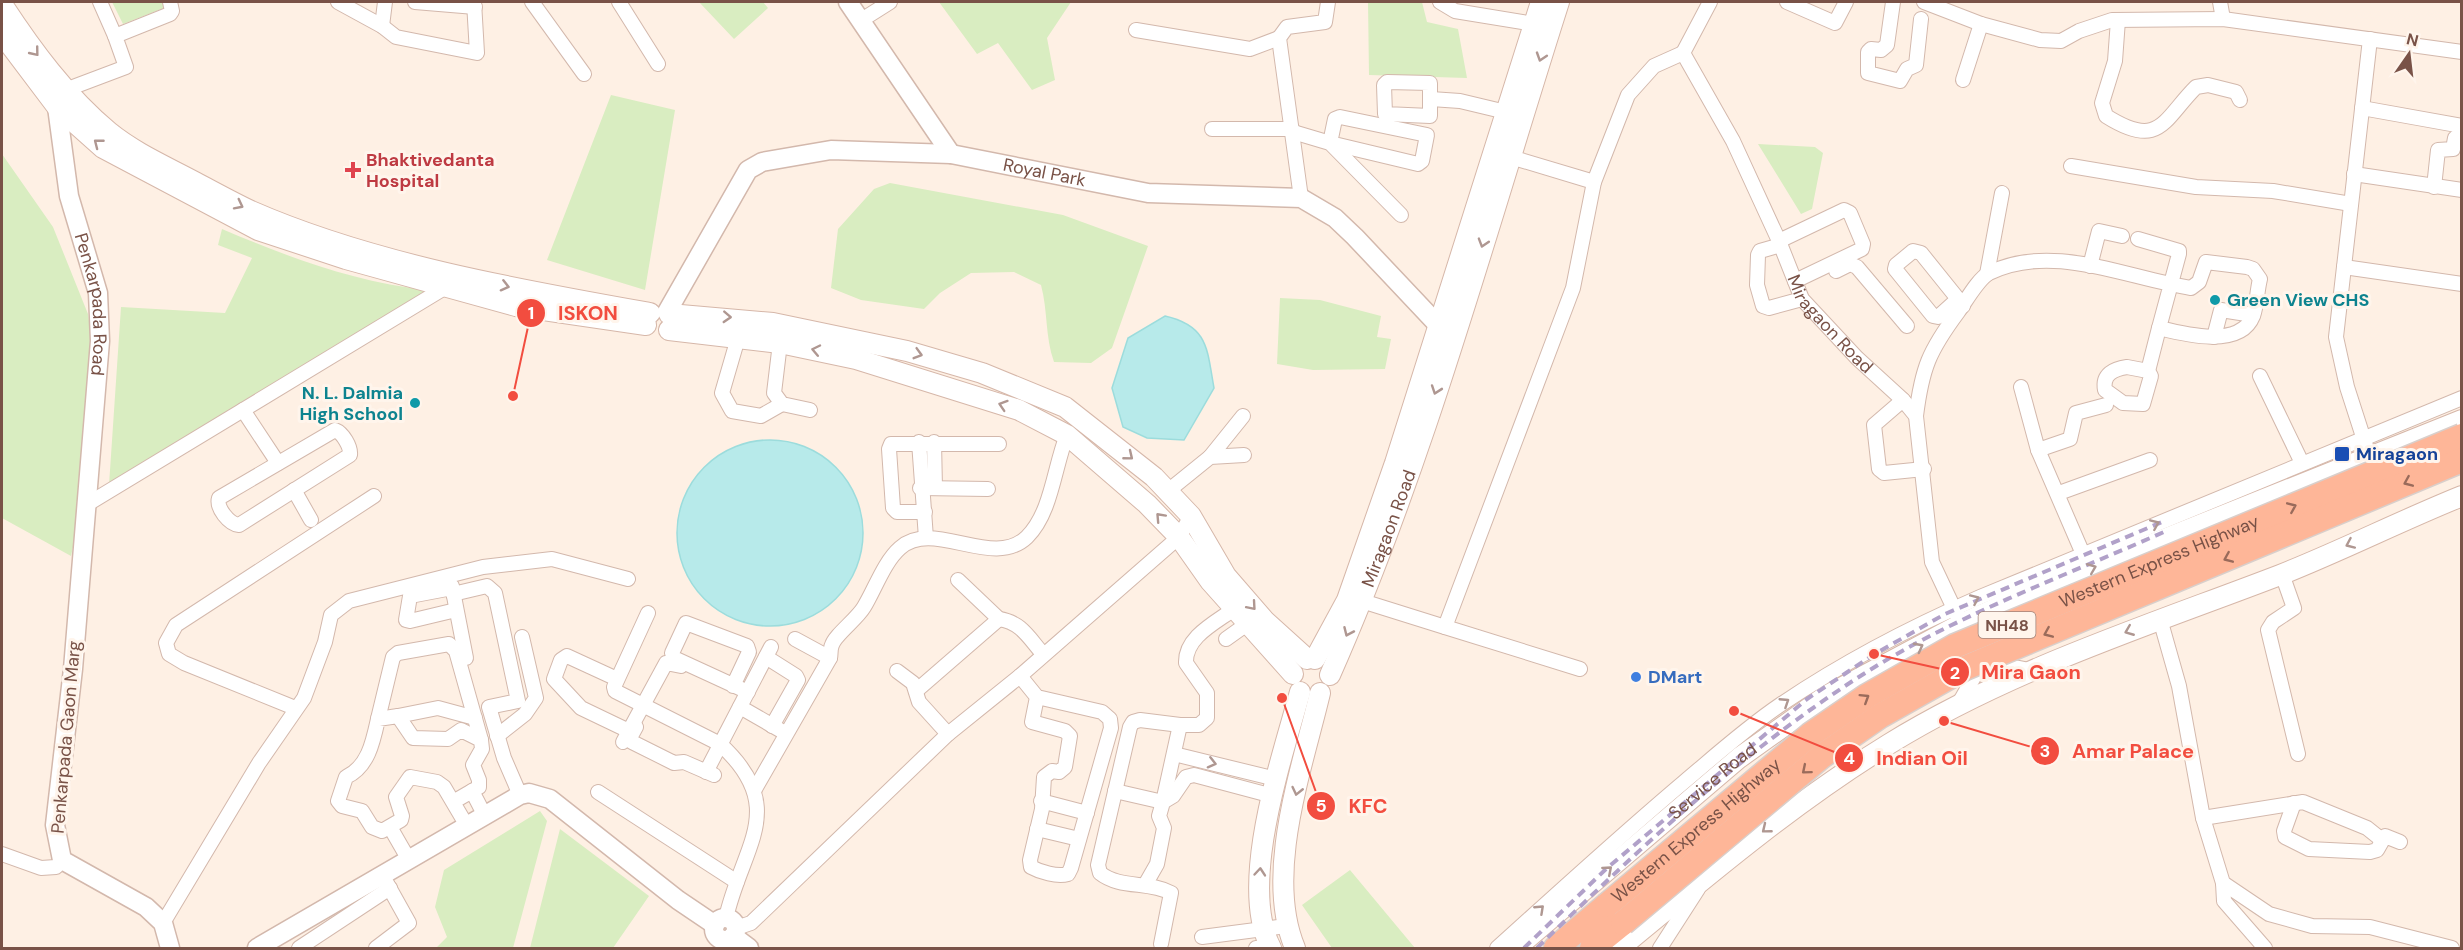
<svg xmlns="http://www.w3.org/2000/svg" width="2463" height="950" font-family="'DM Sans',sans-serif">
<rect width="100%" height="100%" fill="#fef0e4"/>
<path fill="#d9edc1" d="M112,2H162L164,8L123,24Z
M699,2H763L768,8L734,39Z
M939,2H1071L1047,38L1055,80L1032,90L998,43L977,54Z
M1368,2H1422L1427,22L1458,29L1467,78L1369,75Z
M611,95L675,110L645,290L547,260Z
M1758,144L1815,147L1823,153L1812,209L1801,214Z
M2,154L53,227L88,314L102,416L71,556L2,518Z
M890,183L1063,215L1148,246L1112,348L1091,363L1054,362C1045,337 1048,311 1041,285L1014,272L971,273L940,293L924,309L861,300L831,288L838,229L874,189Z
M222,229C288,257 354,282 427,290L109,485L121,307L225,313L252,258L218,245Z
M1280,298L1320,300L1381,316L1377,337L1391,339L1385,369L1313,370L1277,364Z
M540,811L547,821L513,948H436L447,937L435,907L444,870Z
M560,829L649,896L613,948H530Z
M1350,870L1415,948H1332L1302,905Z"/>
<path fill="#b7eaea" stroke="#9cdcdc" stroke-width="1.5" d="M1165,316C1209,326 1207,350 1214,388L1184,440L1147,438L1123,427L1112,388L1128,338Z
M677 533a93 93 0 1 1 186 0a93 93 0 1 1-186 0Z"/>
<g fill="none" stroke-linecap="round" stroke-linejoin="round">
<defs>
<g id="minor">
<path d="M100,2L115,36"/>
<path d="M338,2L382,26L396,37L477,53L474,2"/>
<path d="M415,2L475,7"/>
<path d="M532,2L584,74"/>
<path d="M619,2L658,64"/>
<path d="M1440,2L1455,11L1534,24"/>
<path id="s1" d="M1710,2L1683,53L1733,141L1779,241L1802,299L1857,358L1903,400L1916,416L1932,562L1958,617"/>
<path d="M1787,2L1835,23L1846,2"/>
<path d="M1893,2L1887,45L1881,50L1871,49L1868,52V73L1900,81L1907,69L1916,65L1921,19"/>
<path d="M1924,2L1981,24L2040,40L2061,41L2079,31L2112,20L2223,19L2462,52"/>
<path d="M2220,2L2223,19"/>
<path d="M2118,20L2115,61L2102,103L2106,116C2160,150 2163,120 2196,87L2208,85L2236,92L2240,100"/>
<path d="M860,21L890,2"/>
<path d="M382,26L385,2"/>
<path d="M1136,30L1250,49L1279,38"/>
<path d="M1963,80L1981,24"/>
<path d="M1387,82L1430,83V116L1385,114L1384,85Z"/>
<path d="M65,90L126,67L115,36L170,14L172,11L170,2"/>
<path d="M1431,99L1460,101L1506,112"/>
<path d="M2362,108L2462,126"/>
<path d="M1340,117L1427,135L1422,161L1418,164L1330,143L1335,119Z"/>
<path d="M1212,129H1292"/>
<path d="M1293,132L1330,143L1401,215"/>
<path d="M1504,155L1594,182"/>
<path d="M2071,166L2196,187L2273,191L2351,204"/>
<path d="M2354,174L2462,190"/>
<path d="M2434,187L2438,150L2453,149L2455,138L2462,133"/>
<path d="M1301,198L1279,38L1287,27L1325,22L1328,2"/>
<path d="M1779,241L1844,210L1850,213L1863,244L1862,249L1795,281"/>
<path d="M1781,245L1760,251L1758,255L1757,285L1763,306L1769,308L1802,299"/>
<path d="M2090,266L2099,231L2122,236"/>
<path d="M2344,267L2462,284"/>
<path d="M1836,271L1850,264L1857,267L1907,326"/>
<path d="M1987,274L2002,193"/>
<path d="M1958,299L1938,317L1933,316L1895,269L1896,265L1913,251L1921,253L1958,299L1963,306"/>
<path d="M2214,337L2221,310L2253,315"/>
<path d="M738,338L722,393L732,411L761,416L782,404"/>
<path d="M780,343L774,393L782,404L810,410"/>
<path d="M2127,367L2148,371L2151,376L2143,404L2123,403L2105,390C2102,374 2114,369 2127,367Z"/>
<path d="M2148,371L2159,328"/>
<path d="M2260,376L2302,463"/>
<path d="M2021,387L2038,450L2083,554"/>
<path d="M1903,400L1874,425L1879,469L1884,473L1924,469"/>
<path d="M243,410L278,463"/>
<path d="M1916,416C1922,368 1929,351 1958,312C1966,301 1978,279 1989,273C2052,242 2126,278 2191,288L2199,282L2206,262L2247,267L2253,269L2260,279C2257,291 2257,305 2253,316C2240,349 2183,334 2159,328L2179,254V251L2138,239"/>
<path d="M335,430C343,433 351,447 350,455L239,525C229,524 216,508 219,498Z"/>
<path d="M919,442L926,538"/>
<path d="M934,442L935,488"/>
<path d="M2366,446L2347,387L2336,337L2370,39"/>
<path d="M2038,450L2070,439L2076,413L2106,405"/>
<path d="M1210,457L1243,416"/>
<path d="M920,488L988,489"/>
<path d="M294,490L311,520"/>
<path d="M1168,491L1210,457L1244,455"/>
<path d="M2059,493L2150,460"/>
<path d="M86,505L451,284"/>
<path d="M925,512H897L893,508L889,449L891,444H999"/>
<path d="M2282,574L2294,608L2273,622L2268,630L2298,754"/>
<path d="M452,586L466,658"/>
<path d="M452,588L410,596L406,620L410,621L456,610"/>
<path d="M453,594L487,586L495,593L518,701L489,707L504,758L520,795"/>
<path d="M1362,601L1445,627"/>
<path d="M648,613L614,687L615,691L720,744C790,808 742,846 726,918"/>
<path d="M999,619C1021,622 1029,638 1043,654"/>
<path d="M2160,619L2179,686L2203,818L2223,883L2269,914L2312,926L2370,927L2452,948"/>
<path d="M795,639L830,658"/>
<path d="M1226,639L1247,624"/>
<path d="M766,657L796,676L798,680L772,726"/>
<path d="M1988,661C1996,667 2018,666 2031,671"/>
<path d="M1580,669L1445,627L1573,288L1594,182L1628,95L1654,66L1683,53"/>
<path d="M897,671L913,683L919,702L948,734"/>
<path d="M1020,676L1037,697L1102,712L1110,719L1111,728L1071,868L1068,874C1057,877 1040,872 1031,867L1030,860L1042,809L1044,777L1052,771L1059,772L1065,767L1070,736L1065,731L1032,722L1037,697"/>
<path d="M617,679L567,656L561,660L554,679L581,708L629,731"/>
<path d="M733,686L749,652L747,646L686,623L672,653L674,658L748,692"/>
<path d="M916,691L999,619L958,580"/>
<path d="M1958,705L1974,677L1973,661"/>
<path d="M740,707L780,730"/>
<path d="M295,708L184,663L169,654L166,643L176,625L374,496"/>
<path d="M398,716L438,708L475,718"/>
<path d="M378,719L393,657L398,653L449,644L456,651L481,740"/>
<path d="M636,727L630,738L632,742L674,763L684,762L714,775"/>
<path d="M497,736L525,714L536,698L522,637"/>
<path d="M623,742L666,663L681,666"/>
<path d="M1174,754L1276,779"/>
<path d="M706,772L771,647"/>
<path d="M755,789L830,658C831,654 830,649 832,645C835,635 857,619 864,607C875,589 884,562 900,548C933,518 993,570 1027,537C1052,512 1054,467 1067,435"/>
<path d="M472,791L485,816"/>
<path d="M1115,791L1163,802L1180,725H1199L1207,718V693L1186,663C1185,637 1215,623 1234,609"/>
<path d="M598,792L737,882"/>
<path d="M1041,801L1087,813"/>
<path d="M453,802L479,787V780L473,765L482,749L481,740L461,730L448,739L413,738L398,716L378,719C373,742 368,767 346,777L338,801L342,806L362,811L372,827L382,831L401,820L402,816L396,797L410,777L437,782L444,787L467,826"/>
<path d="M2294,803L2284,831L2285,837L2309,849L2370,852L2377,850L2385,836L2400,842"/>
<path d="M2203,818L2303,802L2367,828L2382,840"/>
<path d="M390,827L409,860"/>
<path d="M1037,829L1079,839"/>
<path d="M2,854L41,868L56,867L62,860"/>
<path d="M2223,883L2224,901L2265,948"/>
<path d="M1145,885L1157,864L1164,828L1159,816L1163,802L1173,796L1186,777L1194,775L1273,796"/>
<path d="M163,923L259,763L304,698L325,642L331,615L349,601L483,567L552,559L628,579"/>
<path d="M736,928L751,923L948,734L1020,676L1179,537L1191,516"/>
<path d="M1202,937L1286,926"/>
<path d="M1161,944L1171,893C1149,881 1120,889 1100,873L1098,865L1130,727L1133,722L1140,720L1180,725"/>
<path d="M299,948L390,888"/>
<path d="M376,948L409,923L385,880"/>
<path d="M1256,948L1269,947"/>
<path d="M1497,948C1559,892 1620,836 1684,782C1715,756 1746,728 1780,705C1842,663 1911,627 1980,597L2462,398"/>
<path d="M1660,948L1698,889"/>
</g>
<g id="tertiary">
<path d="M848,2L951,154"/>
<path id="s2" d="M60,99L57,107L69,196L98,293L100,341L73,669L55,825L62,860L146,907L163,923L170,948"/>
<path id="s3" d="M667,312L748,170L762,162L831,150L951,154L1148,193L1301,198L1335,218L1355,237L1439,326L1449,331"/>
<circle cx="725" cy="929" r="11"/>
<path d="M733,936L749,948"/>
<path d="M257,948L520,795L529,793L550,799L678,900L715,925"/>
</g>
<g id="secondary">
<path d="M2,4C32,50 66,96 109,132C135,153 165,166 195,182C214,192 232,202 251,211C372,264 520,290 650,313"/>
<path d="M2,34L57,107L103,148L258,230L346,259L516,306L646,325"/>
<path d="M669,314L773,323L907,351L982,373L1065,407L1154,477L1191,516L1226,576L1265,621L1307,659"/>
<path d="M669,330L780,343L856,359L1019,410L1067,435L1147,504L1179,537L1210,581L1293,674"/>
<path d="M1315,659L1347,600L1395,463L1541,2"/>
<path id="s4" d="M1330,675C1426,458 1487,227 1559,2"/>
<path d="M1271,948C1238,885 1282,758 1300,692"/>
<path d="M1295,948C1264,874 1302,769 1320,693"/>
<path id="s5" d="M1516,948L1739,758L1826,696L1961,624L2042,588L2462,420"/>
<path d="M1620,948C1707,876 1793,803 1889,744C2011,669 2147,626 2280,575C2341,551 2400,521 2462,496"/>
</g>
<path id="trunk" d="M1556,948L1607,905
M1592,948L1623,923"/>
</defs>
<use href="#minor" stroke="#d3b8ac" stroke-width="16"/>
<use href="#tertiary" stroke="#d3b8ac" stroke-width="21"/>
<use href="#secondary" stroke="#d6b7a9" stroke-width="22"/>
<use href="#trunk" stroke="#d9cfcb" stroke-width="27"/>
<use href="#minor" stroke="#fff" stroke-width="14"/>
<use href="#tertiary" stroke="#fff" stroke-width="18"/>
<use href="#secondary" stroke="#fff" stroke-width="20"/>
<use href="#trunk" stroke="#feb698" stroke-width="24"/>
<path stroke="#b1a1c9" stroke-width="4" stroke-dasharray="9 6" stroke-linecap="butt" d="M1524,948L1606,869L1807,699L1873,655L1945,614L2162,522
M1537,948C1642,846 1752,742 1878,665C1969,610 2070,574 2166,531"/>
<defs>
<g id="trunk-bridge">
<path id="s6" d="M1607,905L1810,735L1867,696L1955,646L2462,436"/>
<path d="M1623,923L1822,756L1880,716L1965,668L2462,460"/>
</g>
</defs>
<use href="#trunk-bridge" stroke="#d9cfcb" stroke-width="27" stroke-linecap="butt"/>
<use href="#trunk-bridge" stroke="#feb698" stroke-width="24"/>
</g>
<defs><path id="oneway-chevron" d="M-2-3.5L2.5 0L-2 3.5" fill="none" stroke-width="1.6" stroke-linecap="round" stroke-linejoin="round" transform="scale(1.5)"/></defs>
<g stroke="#af9791">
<use href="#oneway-chevron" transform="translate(35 52) rotate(51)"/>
<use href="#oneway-chevron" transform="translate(1541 57) rotate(108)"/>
<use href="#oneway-chevron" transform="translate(98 143) rotate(-142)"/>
<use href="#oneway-chevron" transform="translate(239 205) rotate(27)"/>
<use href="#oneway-chevron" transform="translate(1483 243) rotate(107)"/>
<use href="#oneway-chevron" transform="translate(505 286) rotate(14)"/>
<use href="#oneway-chevron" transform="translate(727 317) rotate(3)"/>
<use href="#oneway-chevron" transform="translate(816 350) rotate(-168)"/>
<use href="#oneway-chevron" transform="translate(918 354) rotate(16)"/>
<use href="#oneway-chevron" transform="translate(1436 390) rotate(109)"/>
<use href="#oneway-chevron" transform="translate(1003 405) rotate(-162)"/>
<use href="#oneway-chevron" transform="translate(1129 456) rotate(39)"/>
<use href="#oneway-chevron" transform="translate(1160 517) rotate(-133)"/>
<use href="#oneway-chevron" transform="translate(2155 524) rotate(-23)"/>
<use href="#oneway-chevron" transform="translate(2350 544) rotate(156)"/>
<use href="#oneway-chevron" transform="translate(2092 568) rotate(-22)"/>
<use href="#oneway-chevron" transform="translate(1975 599) rotate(-24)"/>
<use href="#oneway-chevron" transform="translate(1252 606) rotate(49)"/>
<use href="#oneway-chevron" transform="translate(2129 631) rotate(158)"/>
<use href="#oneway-chevron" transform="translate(1348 632) rotate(114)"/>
<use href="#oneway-chevron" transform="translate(1919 647) rotate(-28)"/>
<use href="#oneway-chevron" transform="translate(1785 702) rotate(-33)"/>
<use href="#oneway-chevron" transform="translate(1212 763) rotate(14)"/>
<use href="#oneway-chevron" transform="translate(1297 791) rotate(103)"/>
<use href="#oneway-chevron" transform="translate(1766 829) rotate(141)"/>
<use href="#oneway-chevron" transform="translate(1608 870) rotate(-41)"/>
<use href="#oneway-chevron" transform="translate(1260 872) rotate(-85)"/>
<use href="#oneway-chevron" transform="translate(1540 909) rotate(-43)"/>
</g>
<g stroke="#9a6b5b">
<use href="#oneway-chevron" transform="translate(2408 482) rotate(157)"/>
<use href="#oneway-chevron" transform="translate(2292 507) rotate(-23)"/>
<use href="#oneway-chevron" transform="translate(2228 558) rotate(157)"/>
<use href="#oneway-chevron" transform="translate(2048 633) rotate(157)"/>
<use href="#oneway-chevron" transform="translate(1865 698) rotate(-32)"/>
<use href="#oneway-chevron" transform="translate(1806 770) rotate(140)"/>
</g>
<path fill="#e0444e" stroke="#fff5ec" stroke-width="2" d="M350 161h6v6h6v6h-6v6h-6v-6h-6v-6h6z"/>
<g fill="#0f9aa8" stroke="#fff5ec" stroke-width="2">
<circle cx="2215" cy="300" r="6"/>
<circle cx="415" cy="403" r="6"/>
</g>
<rect fill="#1a4fb4" stroke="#fff5ec" stroke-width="2" x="2334" y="446" width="16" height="16" rx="3"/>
<circle fill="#3f7fe0" stroke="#fff5ec" stroke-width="2" cx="1636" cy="677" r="6"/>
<g text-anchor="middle" stroke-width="6" stroke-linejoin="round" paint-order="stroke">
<rect fill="#fff5ec" stroke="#a18378" stroke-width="1.5" x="1978.5" y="612" width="57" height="26" rx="4.5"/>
<g font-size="16" font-weight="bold" fill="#795247">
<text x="2007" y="631">NH48</text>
</g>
<g font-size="18" font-weight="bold" fill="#be3a42" stroke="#fff5ec" text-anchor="start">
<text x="366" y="166">Bhaktivedanta<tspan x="366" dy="21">Hospital</tspan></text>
</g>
<g font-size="18" fill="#795247" stroke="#fff5ec">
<text dy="6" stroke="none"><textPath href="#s3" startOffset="465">Royal Park</textPath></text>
<text dy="6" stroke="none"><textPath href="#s2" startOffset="210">Penkarpada Road</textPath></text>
<text dy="6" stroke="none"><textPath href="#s1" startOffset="368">Miragaon Road</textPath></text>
<text dy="6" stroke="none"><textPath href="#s4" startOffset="158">Miragaon Road</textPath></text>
<text dy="6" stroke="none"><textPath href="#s6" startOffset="656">Western Express Highway</textPath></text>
<text transform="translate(66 737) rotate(-85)" y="6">Penkarpada Gaon Marg</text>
<text dy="6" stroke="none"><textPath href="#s5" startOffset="258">Service Road</textPath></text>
<text dy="6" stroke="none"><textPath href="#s6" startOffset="116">Western Express Highway</textPath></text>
</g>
<g font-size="18" font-weight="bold" fill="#0d838f" stroke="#fff5ec" text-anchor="start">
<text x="2227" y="306">Green View CHS</text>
<text x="403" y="399" text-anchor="end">N. L. Dalmia<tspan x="403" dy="21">High School</tspan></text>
</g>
<g font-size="18" font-weight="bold" fill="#164399" stroke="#fff5ec" text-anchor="start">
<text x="2356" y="460">Miragaon</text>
</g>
<g font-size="18" font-weight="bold" fill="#366cbe" stroke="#fff5ec" text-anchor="start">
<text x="1648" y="683">DMart</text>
</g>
</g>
<path fill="none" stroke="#f24d3f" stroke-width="2" d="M513 396L531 313M1874 654L1955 672M1944 721L2045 751M1734 711L1849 758M1282 698L1321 806"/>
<g fill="#f24d3f" stroke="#fff5ec" stroke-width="2">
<circle cx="513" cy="396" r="6"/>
<circle cx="1874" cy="654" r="6"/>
<circle cx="1944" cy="721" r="6"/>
<circle cx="1734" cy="711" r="6"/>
<circle cx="1282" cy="698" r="6"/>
<circle cx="531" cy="313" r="15"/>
<circle cx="1955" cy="672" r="15"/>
<circle cx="2045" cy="751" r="15"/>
<circle cx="1849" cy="758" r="15"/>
<circle cx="1321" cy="806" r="15"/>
</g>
<g font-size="18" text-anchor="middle" font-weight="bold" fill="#fff">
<text x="531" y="319">1</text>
<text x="1955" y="679">2</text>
<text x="2045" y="757">3</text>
<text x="1849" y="764">4</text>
<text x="1321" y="812">5</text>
</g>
<g font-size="20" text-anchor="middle" font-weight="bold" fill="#f24d3f" stroke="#fff5ec" stroke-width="6" stroke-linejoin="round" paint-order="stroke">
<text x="588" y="320">ISKON</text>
<text x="2031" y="679">Mira Gaon</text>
<text x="2133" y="758">Amar Palace</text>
<text x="1922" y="765">Indian Oil</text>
<text x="1368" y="813">KFC</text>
</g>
<rect width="2463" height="950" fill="none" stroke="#795247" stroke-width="6"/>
<g transform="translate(2409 54) rotate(14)" stroke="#fff5ec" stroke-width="4.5" paint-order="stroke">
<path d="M0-4.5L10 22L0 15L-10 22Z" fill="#795247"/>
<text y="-9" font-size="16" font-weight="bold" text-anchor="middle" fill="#795247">N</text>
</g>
</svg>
